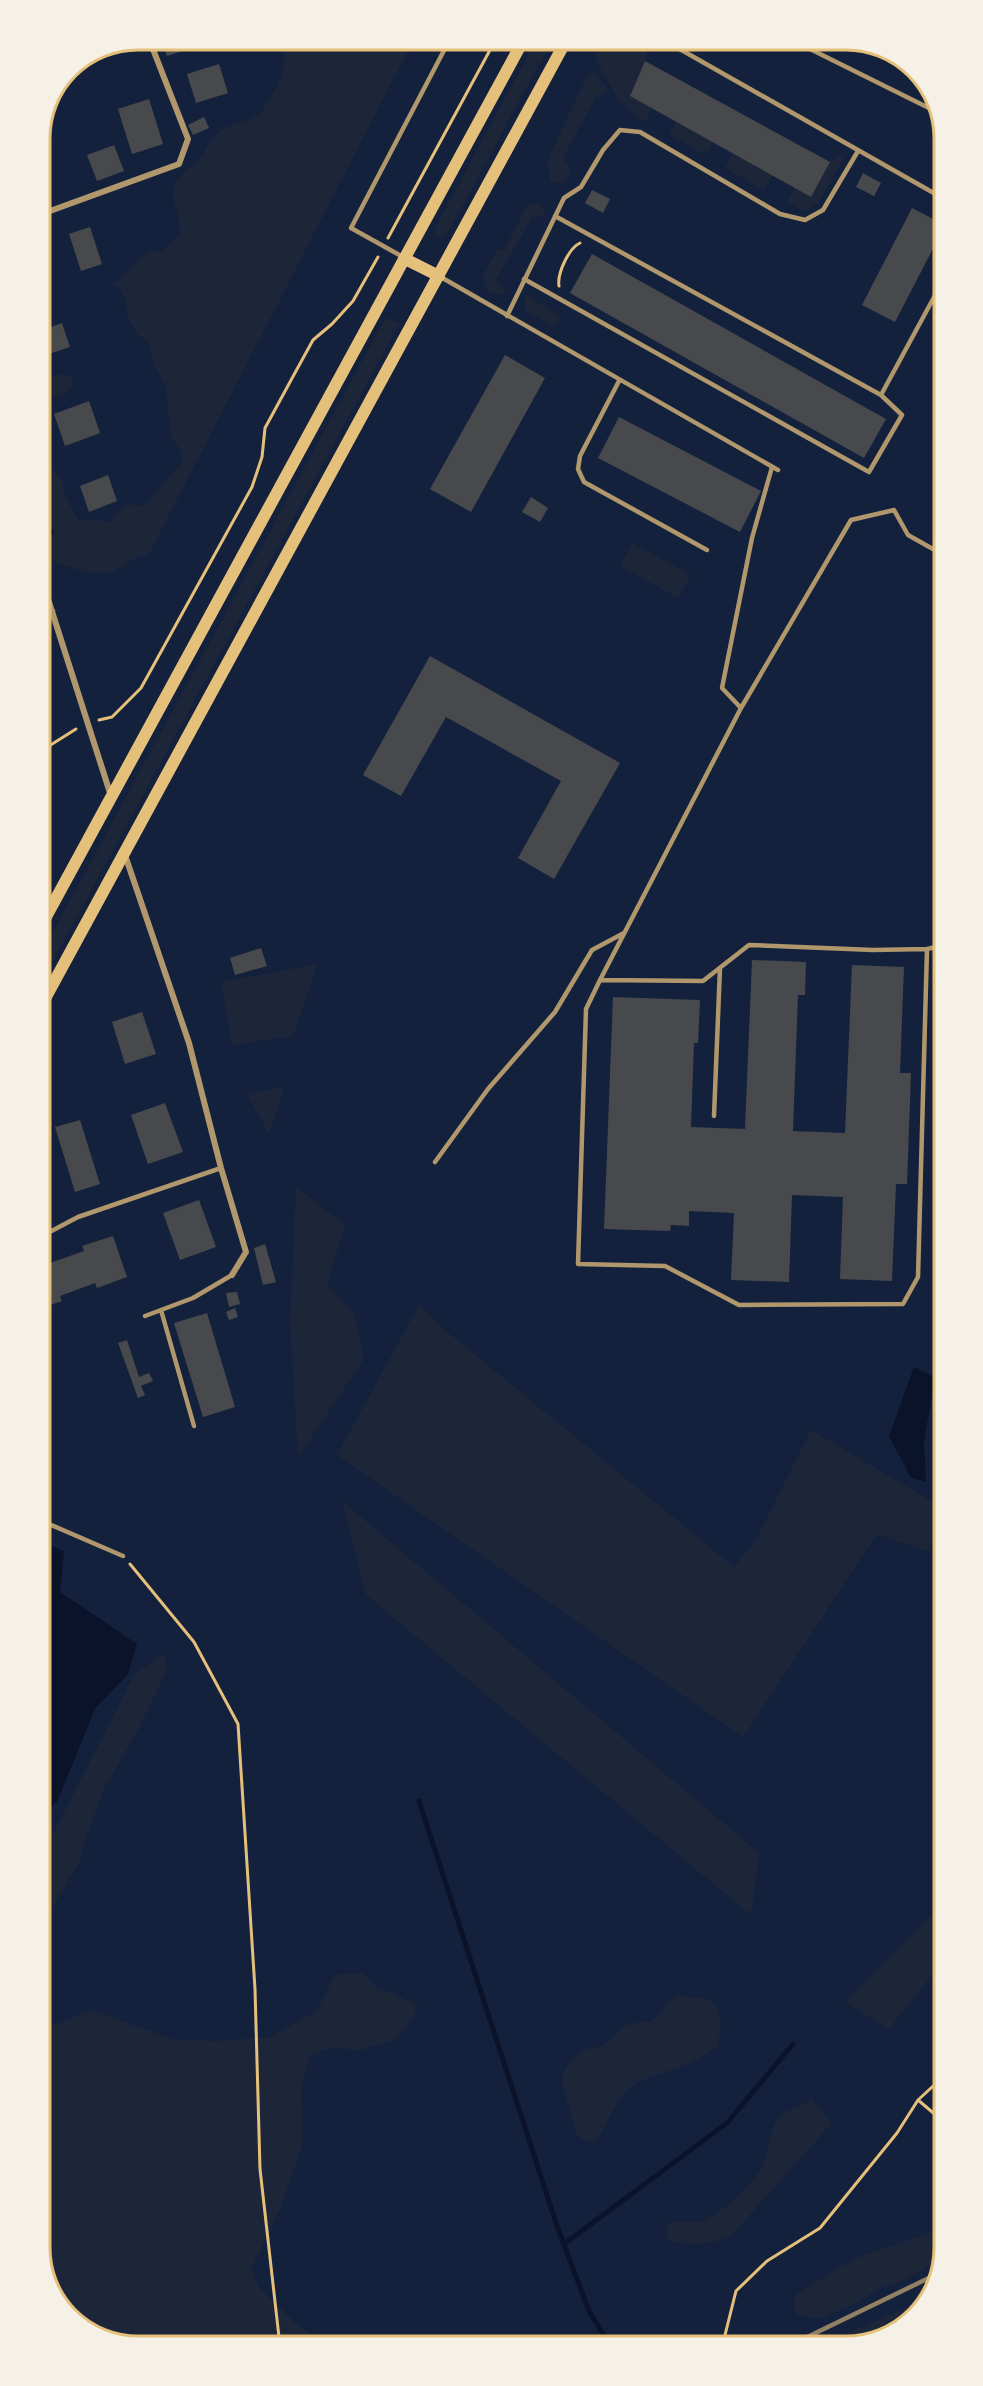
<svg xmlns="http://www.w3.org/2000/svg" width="983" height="2386" font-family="'PT Sans',sans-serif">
<rect width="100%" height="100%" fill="#14213d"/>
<path fill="#1d2539" d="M284,39H414L149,554C133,556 126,567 111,572C96,577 55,565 44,555L40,541V449L48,467L54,470L63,483L66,498L79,521L94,519L111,523C119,505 126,503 144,506L182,462L180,449L171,437L166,388L155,366L149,343L137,334L129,319L126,302L120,289L113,285L148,252L162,251L179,236C183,217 171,203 173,191C174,183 182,173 188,168C192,164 196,165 199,161C207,150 209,138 220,131C233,123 252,121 262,111C281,81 286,76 284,39Z
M537,39H553L446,236L439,238L436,235L435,228Z
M605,39H644L649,42L645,61L630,96L652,108L645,123L620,102L595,59Z
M594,71L609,91L597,95L563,158L572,170L563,184L550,181L547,161L586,78Z
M676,121L713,142L706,155L669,135Z
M847,152L819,203L803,212L787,201L795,187L811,196L830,162Z
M733,153L773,175L764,190L725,168Z
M537,203L545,210L544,217L534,214L495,282L507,289L501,295L487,291L482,277L498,249L504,250L527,205Z
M525,294L560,316L555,327L525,311Z
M386,317L399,324L41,983V954Z
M59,374L71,377L73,384C65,398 54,397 40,397V382Z
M632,543L691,575L678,598L620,566Z
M318,964L293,1036L232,1045L221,982Z
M285,1086L269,1134L247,1094Z
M296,1187L345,1225L327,1285L354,1313L364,1359L298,1457L290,1322Z
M419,1305L445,1330L734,1567L757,1538L811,1430L940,1506L930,1552L877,1534L743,1737L337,1455Z
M342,1501L759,1853L751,1915L366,1595Z
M164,1653L167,1670L139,1728L104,1789L84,1843L80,1861L43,1924V1854L134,1675Z
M943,1910V1961L889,2029L845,2002L935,1912Z
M362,1973L375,1986L418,2005L413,2018L394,2040L361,2050L330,2048L310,2055L301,2088L303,2143L280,2209L251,2269L259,2287L294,2322L311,2334L313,2346L131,2347L77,2326L44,2280V2029L91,2010L175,2040L220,2041L270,2037L317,2011L335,1975Z
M679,1995C689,1998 699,1997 708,2000C726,2008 721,2031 717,2047C705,2055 694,2062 680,2067C659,2075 638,2077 622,2096C612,2108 606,2127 596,2141C571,2142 575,2124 569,2106C565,2092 557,2082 567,2067C571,2060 579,2052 587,2049C594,2047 600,2048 605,2044C610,2041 613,2035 618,2031C629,2021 639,2023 652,2021L672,1999Z
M811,2098L832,2123L731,2236C711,2245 688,2247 668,2239L667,2231L669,2222C679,2221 688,2223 697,2222C716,2220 752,2185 761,2169C769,2154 768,2134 777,2120C786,2107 802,2110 811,2098Z
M944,2228V2248L939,2262L928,2266L904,2280L879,2289L856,2303L825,2317L816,2319L796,2314L794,2305L796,2295L841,2266L859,2257Z
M927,2299L924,2308L877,2342H827Z"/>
<path fill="#0b132b" d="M914,1367L935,1377L924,1442L926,1482L911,1478L889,1436Z
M42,1542L64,1551L60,1592L137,1644L128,1674L95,1709L57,1802L43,1814Z"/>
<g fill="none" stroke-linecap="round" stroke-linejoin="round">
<path stroke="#0b132b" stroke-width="5" d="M40,500L51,533
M419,1801L557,2226L589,2311L609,2344
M564,2244L727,2123L793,2044"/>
</g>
<path fill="#48494c" d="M179,39L182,51L167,56L163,45Z
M645,61L830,162L811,197L630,96Z
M219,64L228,93L196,103L187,74Z
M149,99L163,144L132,154L118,109Z
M204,117L209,128L193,135L188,125Z
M114,145L124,171L97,181L87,155Z
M863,173L881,183L874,196L856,187Z
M592,190L610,199L603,213L585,203Z
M912,208L939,222V237L895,322L862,305Z
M90,227L102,264L81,271L69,234Z
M592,254L886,419L864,458L570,293Z
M62,323L70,347L40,357V331Z
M505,355L545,378L471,512L430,489Z
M89,401L100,433L65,446L54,414Z
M619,417L761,491L740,532L598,458Z
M108,475L117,501L89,512L80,486Z
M531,497L548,508L540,522L522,512Z
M430,656L620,763L554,879L518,858L561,781L446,717L401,796L363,775Z
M261,948L267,966L235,975L230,958Z
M752,960L806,962L805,995H798L793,1131L845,1133L852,965L904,967L900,1073H911L907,1184H896L892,1281L840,1279L843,1197L792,1195L789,1282L731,1280L734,1213L689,1211V1226L671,1225L670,1231L604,1229L613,997L700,1000L698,1043H694L691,1127L745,1129Z
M142,1012L156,1054L125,1064L112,1022Z
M165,1103L183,1152L148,1164L131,1115Z
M80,1120L100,1184L75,1192L55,1127Z
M199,1200L216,1247L180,1260L163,1213Z
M113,1236L127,1277L97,1288L95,1283L60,1296L62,1301L42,1308V1260L45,1259L47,1264L84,1251L82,1246Z
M265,1244L276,1282L263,1285L254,1248Z
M237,1292L240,1304L229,1307L226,1293Z
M235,1308L238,1317L229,1320L226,1312Z
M207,1313L235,1407L203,1417L174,1323Z
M127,1340L139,1377L149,1373L153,1381L141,1386L145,1395L138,1398L118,1343Z"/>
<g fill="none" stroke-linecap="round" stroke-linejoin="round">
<path stroke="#e5c07b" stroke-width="3" d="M388,238L496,39
M559,286C557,273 569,248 580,243
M99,720L112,717L141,688L252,487L262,457L265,428L296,371L313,340L332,324L353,301L378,257
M41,751L76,729
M130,1564L194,1642L238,1724L255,1989L260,2169L280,2346
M918,2100L944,2122
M723,2343L736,2291L767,2261L820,2228L897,2133L918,2100L944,2076"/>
<path stroke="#b1986c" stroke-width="4.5" d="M662,39L939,196
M802,39L810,49L939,113
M403,257L351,228L450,39
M439,276L778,470
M524,279L869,472L902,415L881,395L555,216
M507,316L564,198L581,187L603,150L620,130L640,132L780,214L805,220L823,210L858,151
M619,381L580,456L578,469L584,482L707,550
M881,395L939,288
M40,617L53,611
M741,708L722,688L752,538L772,467
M927,949L873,950L749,945L703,981L600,980L586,1009L578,1264L665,1266L739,1305L903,1304L918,1277L927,949L941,946
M600,980L741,708L851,520L894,510L908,535L940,553
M714,1116L720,968
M435,1162L488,1089L555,1012L592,950L624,933
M42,1236L78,1217L221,1168
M161,1310L194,1426
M145,1316L193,1298L232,1275
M42,1521L123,1556"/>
<path stroke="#b1986c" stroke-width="6" d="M39,215L179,164L188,139L149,39
M40,574L111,796
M125,855L189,1043L221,1168L246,1252L232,1275"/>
<path stroke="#e5c07b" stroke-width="12" d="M405,259L439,276
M41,926L524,39
M41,1006L567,39"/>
<path stroke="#918062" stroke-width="4.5" d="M797,2342L935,2275"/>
</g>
<path d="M0 0H983V2386H0ZM138 50H846A88 88 0 0 1 934 138V2248A88 88 0 0 1 846 2336H138A88 88 0 0 1 50 2248V138A88 88 0 0 1 138 50Z" fill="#f6f1e7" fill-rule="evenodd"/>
<path fill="none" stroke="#e5c07b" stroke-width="3" d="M138 50H846A88 88 0 0 1 934 138V2248A88 88 0 0 1 846 2336H138A88 88 0 0 1 50 2248V138A88 88 0 0 1 138 50Z"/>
</svg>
